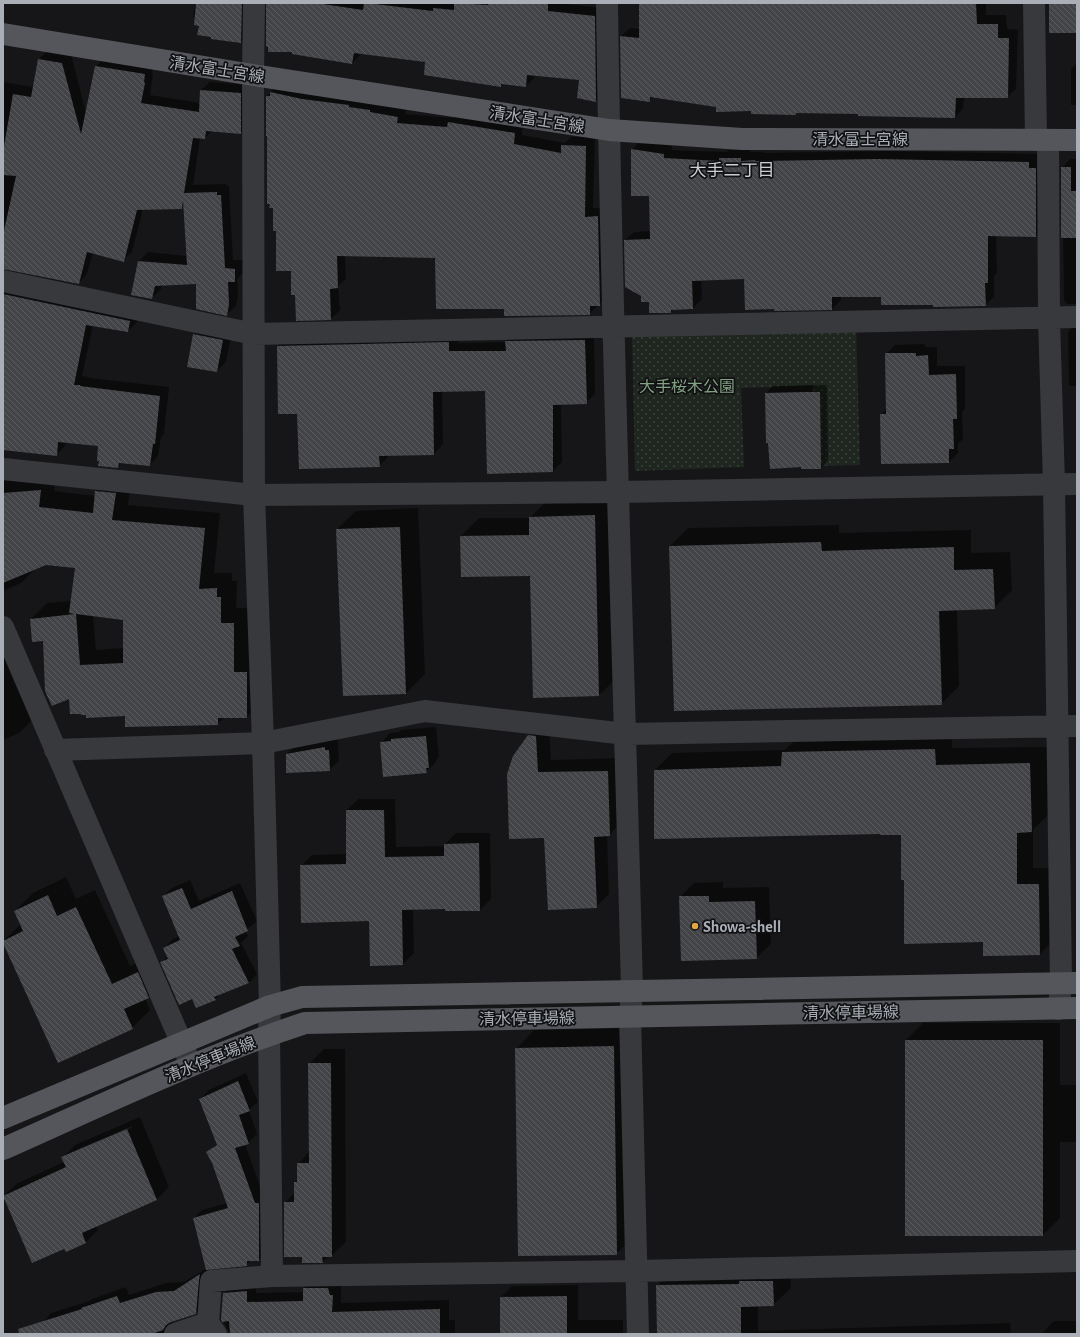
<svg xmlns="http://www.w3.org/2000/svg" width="1080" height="1337" font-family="'Alegreya Sans','Noto Sans JP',sans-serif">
<defs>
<pattern id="grass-dots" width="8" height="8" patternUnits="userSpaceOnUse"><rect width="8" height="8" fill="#1f261f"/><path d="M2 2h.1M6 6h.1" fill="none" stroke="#3d433d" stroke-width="1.8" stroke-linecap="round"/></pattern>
<pattern id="building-back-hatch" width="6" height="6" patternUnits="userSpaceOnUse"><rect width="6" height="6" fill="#434448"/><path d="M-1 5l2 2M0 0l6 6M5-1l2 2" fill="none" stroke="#5b5c60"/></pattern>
</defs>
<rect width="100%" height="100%" fill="#161618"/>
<path fill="url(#grass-dots)" d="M856,325L860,465L816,466L813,385L741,388L744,467L635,471L632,334Z"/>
<path fill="#0007" fill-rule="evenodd" d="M195,3H249V34L241,42L212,36L200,25L196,18L193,17Z
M267,3H556L603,8L604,92L596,101L580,80L534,75V78L526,86L503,83L500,86L426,61L360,53V55L352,63Z
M640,3H986V15H1006L1007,29L1018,30L1016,89L1007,97H964L963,109L955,117L859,113L799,112L796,114L717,106L654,96L649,101L621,36L630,28L640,29Z
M47,51L71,54L86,113L96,66L105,57L153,66L152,74H153L150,95L200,103L201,90L210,82L249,85V124L240,133L213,130L205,138H200L193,185L226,184V186H229L233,260H244V272L237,279L238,295L236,306L227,314L197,283L162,285L161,289L152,298L139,261L148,252L187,256L185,205L182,208L143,209L132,252L123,260L93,253L87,274L79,283L3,268V82L34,87L38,60Z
M1077,63V105H1071V69Z
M275,87L406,109L405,114L453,118L457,114L523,125L522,135L565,143L571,137H595L593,208H607L608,296L589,314L505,308L436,257L345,256L346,279L338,286L340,310L331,319L296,320V294L292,270L277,230L268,135H267V96Z
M640,141L672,146V150L726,152L729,150L750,149V152H763V153L887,151L1038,154L1044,227L1036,236H996L997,273L994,276V297L985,305L934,304L882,296H841V300L832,309L775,310L745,278L701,279L702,299L693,308L674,309L671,312L642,296L625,240L634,232L650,231V195L632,150Z
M1070,159H1077V304H1067L1064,300L1062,168Z
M3,281L138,312L137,322L128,331L93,325L82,376L89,377V378L169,387L164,434L161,437L158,456L150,465L123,462L118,467L99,445L66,442L65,446L56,455L3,449Z
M1076,323L1077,386H1069L1068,332Z
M203,325L232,331L226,362L217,371L194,334Z
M594,331L595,394L586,403L561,404L562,462L553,471L486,390H442L443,444L434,454L388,455V457L379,466L298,413L278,346L287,337L457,334L458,343L506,342L515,333Z
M925,344V347H937V366H965V409L962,412L963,439L958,444V453L949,462L881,415L887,408L886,354L895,345Z
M827,385L828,460L821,468L766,393L773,386Z
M56,475L54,491L96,496V492L112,476L131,478L128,505L220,513L214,573H232V581H237L236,608H250L263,701L247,717H225L217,724L126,715L87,714L70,697L44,640L31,619L47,603L71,601L76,567L45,564L36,568L21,583L3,591V480ZM93,615L124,619V648L96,650Z
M612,498L617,678L599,695L534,697L531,575L461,536L479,518H530L548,499Z
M418,508L425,674L406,693L337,529L356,511Z
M839,525V533L971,530V553L1010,552L1012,590L994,608L957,610L959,686L941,704L670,546L688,528Z
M3,629L35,717L19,733L3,740Z
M542,723L549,724L551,760L620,758L622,822L609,835H607L609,894L596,907L545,837L529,736Z
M436,727L439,757L436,760V762L426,772L381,743L390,733L399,732L401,730Z
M952,732V748L1047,747L1048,815L1033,830V868H1055L1057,937L1040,954L984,941L905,879L902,834L881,833L655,770L672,753L785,750L799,736Z
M334,738V740H338L339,761L329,770L287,754L296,744Z
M358,799H395L396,847L445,846V844L456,833H490L491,899L480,910L446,908L413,909L414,953L403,964L370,920L301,866L312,855L347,854V810Z
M66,877L76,899L95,890L130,966L156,955L166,979L148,997L145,998L150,1010L132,1028L3,941L21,924L15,911L33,893Z
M190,880L199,901L240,883L257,921L245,931L248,936L241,943L257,974L249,983L220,994L215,999L193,998L162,962L168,956L164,948L173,939L180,936L163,896L172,888Z
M723,882V888L769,887L771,944L756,958L680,897L694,883Z
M923,1023H1060V1085H1077V1142H1060V1218L1043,1235L906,1040Z
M633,1028L635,1236L616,1254L516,1049L534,1030Z
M324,1049H345L346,1242L331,1256H329L323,1262H303V1256L285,1203L295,1192V1182L298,1179V1164L310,1151L309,1064Z
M246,1073L258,1102L249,1110L257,1134L248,1143L245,1144L263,1195L267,1251L259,1260H251L246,1265L208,1269L205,1304L196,1313L172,1321V1328L176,1334H45L42,1323L51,1313L89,1301L92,1299L126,1287L129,1295L166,1283L184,1282L207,1268L194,1218L202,1210L227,1203L212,1163L207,1152L218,1143L200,1099L209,1090Z
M140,1117L169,1187L157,1199L96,1225L98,1230L86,1242L4,1196L16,1184L64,1162L62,1158L75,1145ZM132,1126V1128L76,1152V1150Z
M790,1264L791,1288L773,1305L758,1306V1331L1010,1323L1011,1334H658L657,1286L674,1268Z
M313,1279L341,1286V1303L449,1300V1320H455V1334H229V1332L222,1319L224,1293L233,1284L256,1282V1293L304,1292V1288Z
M578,1285V1320H623V1334H501V1297L512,1286Z
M1054,1321H1077V1334H1041Z"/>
<path fill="url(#building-back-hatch)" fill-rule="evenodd" d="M196,3H242L241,43L211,39V37L197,35L199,26L194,25Z
M266,3H316L363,10L364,3H366L433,11V8L454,10V3L488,5V3H548V11L595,16L596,102L577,98L579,80L527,75L526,87L501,84V87L424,75L425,62L354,53L352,64L292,54V52H268V47L266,46Z
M639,3H976L977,24H998V38H1009L1008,98H956L955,118L858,116V114L796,113V115L751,114V111L716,112V107L650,97V102L621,98L620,36L639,38Z
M1049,3H1077V33H1049Z
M38,59L62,63L81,134L95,66L145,74L144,82L145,83L141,103L199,112L200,90L241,93V134L206,131L205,139L193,138L184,193L217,192V195H221L225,268L235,269V282H228L229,304L227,316L196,309V284L155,286L152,299L131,295L138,261L187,265L183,200L182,209L137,210L124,262L87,252L79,284L3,269V235L16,176L3,175V152L13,94L31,97Z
M270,92L302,99L349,105V107L370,110V112L398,117L397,123L447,127L448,122L515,133L514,144L561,153V145L586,146L585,217L598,216L600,306H590V315L504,316V309H436L435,258L337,256L338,288L330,289L331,320L296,321L295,295H291V271H276V231H273V208H269L270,204H267V136H266V96H270Z
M631,149L664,154V158L719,161V158H741V161L755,160V161L877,159L1029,162V168H1036V237L988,236V283H985L986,306L933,307V305H881V297H832V310L774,311V309L745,310L744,279L692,281L693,309L671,310V313H649V302H641V296L625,287L624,240L650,239L649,196H631Z
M1061,167H1071V191H1077V238H1061Z
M3,294L130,321L128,332L86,325L74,385H80V386L160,396L155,444H153L150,466L119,463L118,468L98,466L99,461H97L98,446L58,442L57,456L3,450Z
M193,334L223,340L217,372L187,367Z
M585,340L587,404L553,405V472L487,474L485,391L433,392L434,455L379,456L380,467L299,469L297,414H278L277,346L449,342V351H506L505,341Z
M885,353H916V356L928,355L929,375L956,374L957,419H953L954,449H949V463L881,464L880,414H886Z
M805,392H820L821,469H801V467L770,469L768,443H766L765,393Z
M41,490L39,507L93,513L95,491L116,493L112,520L205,528L199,589L217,588V597H221V623H234V672H247V718H218V725L125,727V716L86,718V715H81V714H70L69,699L52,706L45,691L43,641L32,642L30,619L75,614L69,613L75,568L46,565L3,583V493ZM76,614L123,620V663L80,665Z
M595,515L599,696L533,698L530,576L461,577L460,536L529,535V517Z
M400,527L406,694L343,696L336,529Z
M821,542L822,551L954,547V570L993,569L995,609L939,611L942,705L674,711L669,546Z
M528,735L536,736L538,772L608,771L610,836L594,837L597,908L548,910L544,838L509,839L507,774L513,756Z
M426,736L429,768H426L427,773L383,777L380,742L391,741V739Z
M325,747V750H329L330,771L286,773V754Z
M935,749L936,765L1030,763L1032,832L1017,833V884H1039L1040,955L983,956V942L904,944V880H901V835H880V834L654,839V770L781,766L782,752Z
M346,810H384L385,857L444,856V844L479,843L480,911H445V909L402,910L403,965L370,966L369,921L301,923L300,865L346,864Z
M182,888L191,909L232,891L248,931L235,937L240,946L232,949L249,983L214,997L216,1000L196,1008L192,999L179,1005L160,962L168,959L163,948L180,940L162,896Z
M48,895L57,916L76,907L112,984L138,972L149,998L124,1009L133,1029L58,1063L3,943V941L23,931L14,911Z
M679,896H709V902L755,901L757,959L681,961Z
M905,1040H1043V1236H905Z
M614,1046L617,1255L518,1256L515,1048Z
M308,1063H331L332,1257H322L323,1263H302V1257H284V1202H294V1182H297V1163H309Z
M238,1081L250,1111L239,1115L249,1144L235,1148L255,1203H259V1261H247V1266L206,1270L193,1218L228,1208L212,1163L206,1152L217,1145L199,1099Z
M127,1129L157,1200L82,1233L86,1243L66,1252L64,1249L32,1263L3,1196L66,1167L61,1157Z
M200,1274L199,1280L196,1314L171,1322L166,1325L163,1330L152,1334H19L18,1329L82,1309L81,1308L117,1296L120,1303L156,1292L174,1291Z
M739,1281H773L774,1306L741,1307V1334H657L656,1285L739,1284Z
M303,1288H328L330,1295H333L332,1312L440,1309V1334H230L229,1321L222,1322L221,1319L223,1293L247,1291V1302L303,1301Z
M567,1296V1334H500V1297Z"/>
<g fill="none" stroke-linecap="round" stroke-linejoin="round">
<path stroke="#38393d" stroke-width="22" d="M254,3L253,75L254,495L263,743L270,1006L269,1034L272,1276L637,1271L1077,1261
M607,3C611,332 624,661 632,990L630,1016L638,1334
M1034,3L1036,140
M1048,140L1049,318L1054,484L1061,983L1059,1009
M3,281L254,334L1077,317
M3,627L191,1065
M55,750L263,743L425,711L626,734L1077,726
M175,1334L208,1323
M216,1334L208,1323L211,1281L272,1276"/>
<path stroke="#38393d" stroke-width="22" d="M3,469L254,495L618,492L1077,484"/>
<path stroke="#54565b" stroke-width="22" d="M3,34L253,75L609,130L742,139L1077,140
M3,1118L270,1006L302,997L1077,983
M3,1149C102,1105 201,1057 305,1023L1077,1008"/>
</g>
<circle fill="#e2a544" stroke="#111113" stroke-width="1.5" cx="695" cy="926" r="4"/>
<g text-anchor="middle" stroke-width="3.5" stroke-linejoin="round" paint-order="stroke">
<g font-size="16" fill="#a9aeb7" stroke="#111113">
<text transform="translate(217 69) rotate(9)" y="6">清水富士宮線</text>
<text transform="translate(537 119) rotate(9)" y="6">清水富士宮線</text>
<text x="860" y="145">清水富士宮線</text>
<text transform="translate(851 1012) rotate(-1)" y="6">清水停車場線</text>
<text transform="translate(527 1018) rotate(-1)" y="6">清水停車場線</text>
<text transform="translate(210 1059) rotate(-22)" y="6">清水停車場線</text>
</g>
<g font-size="16" fill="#82a082" stroke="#111113">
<text x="687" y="392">大手桜木公園</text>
</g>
<g font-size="16" font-weight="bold" fill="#a9aeb7" stroke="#111113" text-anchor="start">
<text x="703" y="932">Showa-shell</text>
</g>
<g font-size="17" fill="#cacdd3" stroke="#111113">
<text x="732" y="176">大手二丁目</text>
</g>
</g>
<rect width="1080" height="1337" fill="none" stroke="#a9aeb7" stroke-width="8"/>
</svg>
